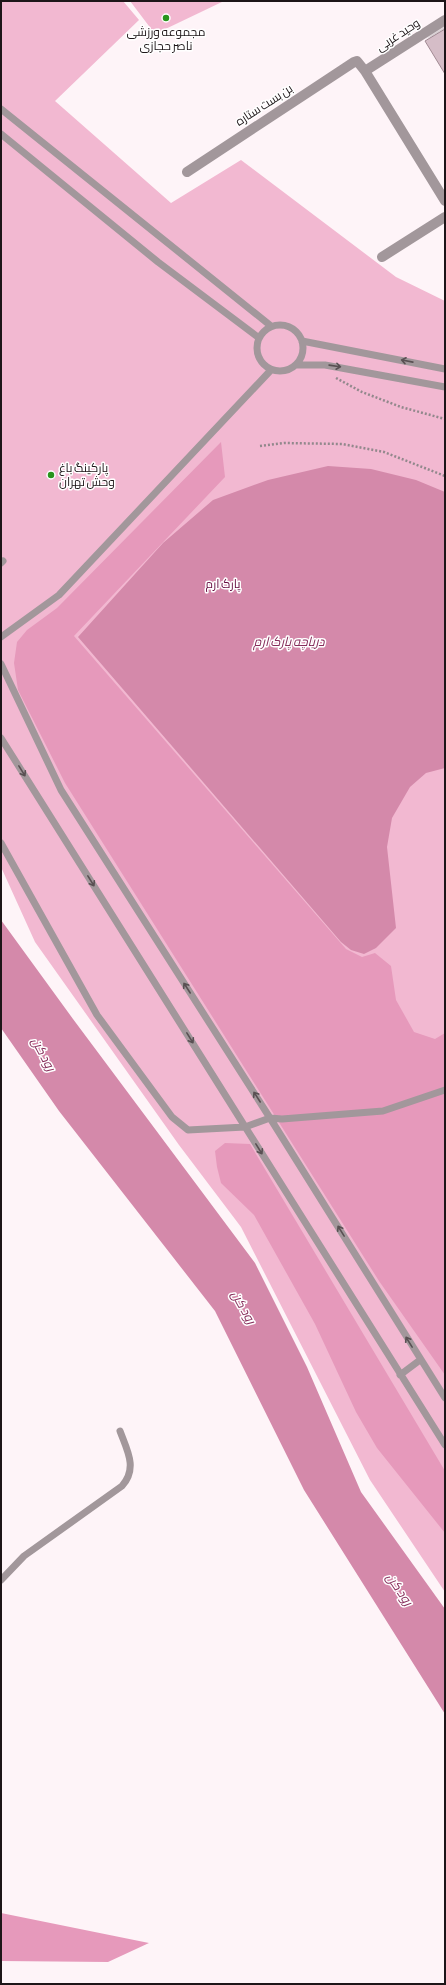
<svg xmlns="http://www.w3.org/2000/svg" width="446" height="1985" font-family="'Asap Condensed',Cairo,sans-serif">
<defs>
<filter id="shadow"><feDropShadow dx="3.5" dy="-3.5" stdDeviation="2" flood-color="#0004"/></filter>
</defs>
<rect width="100%" height="100%" fill="#fef4f8"/>
<path fill="#f2b8d1" d="M1,1H123L139,20L55,101L171,203L241,160L396,277L445,301V1592L370,1480L241,1227L179,1145L35,942L1,867Z
M130,1H224L155,34Z"/>
<path fill="#e699bb" d="M221,442L225,477L74,636L346,949L362,957L375,953L391,966L396,1000L414,1032L435,1039L445,1033V1375L379,1281L65,783L18,690L14,663L17,642L27,630L57,608Z
M225,1143L250,1144L445,1471V1533L377,1448L356,1412L315,1324L254,1215L221,1183L217,1167L215,1151Z
M1,1913L149,1943L108,1962L1,1961Z"/>
<path fill="#d489aa" d="M328,466L371,469L416,480L445,492V768L426,773L410,787L392,818L387,847L396,928L376,948L364,954L351,950L341,942L78,637L163,543L213,500L268,480Z
M1,920L73,1019L255,1263L307,1367L361,1492L445,1609V1714L304,1490L215,1311L59,1111L1,1028Z"/>
<path fill="#d5bdc7" stroke="#a18a93" filter="url(#shadow)" d="M445,29V74L425,41Z"/>
<g fill="none" stroke-linecap="round" stroke-linejoin="round">
<path stroke="#92888c" stroke-width="2.5" stroke-dasharray="2 2" stroke-linecap="butt" d="M336,378L362,392L401,407L445,419
M260,446L284,443L342,444L384,452L445,476"/>
<path stroke="#a2979b" stroke-width="7" d="M1,109L271,326
M1,134L158,262L259,338
M257 348a23 23 0 1 1 46 0a23 23 0 1 1-46 0Z
M302,341L445,369
M296,365H325L445,387
M1,563L3,561
M1,637L59,595L271,370
M1,664L61,790L270,1118L445,1398
M1,738L445,1445
M1,843L97,1015L172,1117L188,1130L245,1127L270,1118L282,1119L383,1111L445,1090
M400,1375L420,1360
M1,1580L24,1556L122,1486C138,1468 127,1450 120,1431"/>
<path stroke="#a2979b" stroke-width="10" d="M365,71L445,20
M187,172L354,62L357,61L365,71L445,201
M382,257L445,217"/>
</g>
<defs><path id="oneway-shaft" d="M-6 0H5M1.5-3L5.5 0L1.5 3" fill="none" stroke-width="1.6" stroke-linecap="round" stroke-linejoin="round"/></defs>
<g stroke="#595053">
<use href="#oneway-shaft" transform="translate(407 361) rotate(-169)"/>
<use href="#oneway-shaft" transform="translate(335 366) rotate(8)"/>
<use href="#oneway-shaft" transform="translate(22 771) rotate(58)"/>
<use href="#oneway-shaft" transform="translate(91 881) rotate(58)"/>
<use href="#oneway-shaft" transform="translate(187 988) rotate(-123)"/>
<use href="#oneway-shaft" transform="translate(190 1038) rotate(58)"/>
<use href="#oneway-shaft" transform="translate(257 1097) rotate(-123)"/>
<use href="#oneway-shaft" transform="translate(259 1149) rotate(58)"/>
<use href="#oneway-shaft" transform="translate(341 1231) rotate(-122)"/>
<use href="#oneway-shaft" transform="translate(409 1342) rotate(-122)"/>
</g>
<g fill="#29941d" stroke="#fff" stroke-width="1.5">
<circle cx="166" cy="18" r="4"/>
<circle cx="51" cy="475" r="4"/>
</g>
<g text-anchor="middle" stroke-width="3" stroke-linejoin="round" paint-order="stroke">
<g font-size="12" fill="#1d1518" stroke="#fff">
<text x="166" y="36">مجموعه ورزشی<tspan x="166" dy="14">ناصر حجازی</tspan></text>
<text x="59" y="472" text-anchor="start">پارکینگ باغ<tspan x="59" dy="14">وحش تهران</tspan></text>
</g>
<g font-size="12" fill="#1d1518" stroke="#fff">
<text transform="translate(398 35) rotate(-33)" y="4">وحید غربی</text>
<text transform="translate(264 105) rotate(-33)" y="4">بن بست ستاره</text>
</g>
<g font-size="12" fill="#650a3f" stroke="#fff">
<text x="223" y="588">پارک ارم</text>
</g>
<g font-size="13" font-style="italic" fill="#862d5b" stroke="#fff">
<text x="289" y="646">دریاچه پارک ارم</text>
<text transform="translate(44 1054) rotate(62)" y="5">رود کن</text>
<text transform="translate(244 1307) rotate(61)" y="5">رود کن</text>
<text transform="translate(400 1589) rotate(56)" y="5">رود کن</text>
</g>
</g>
<rect width="446" height="1985" fill="none" stroke="#1d1518" stroke-width="4"/>
</svg>
